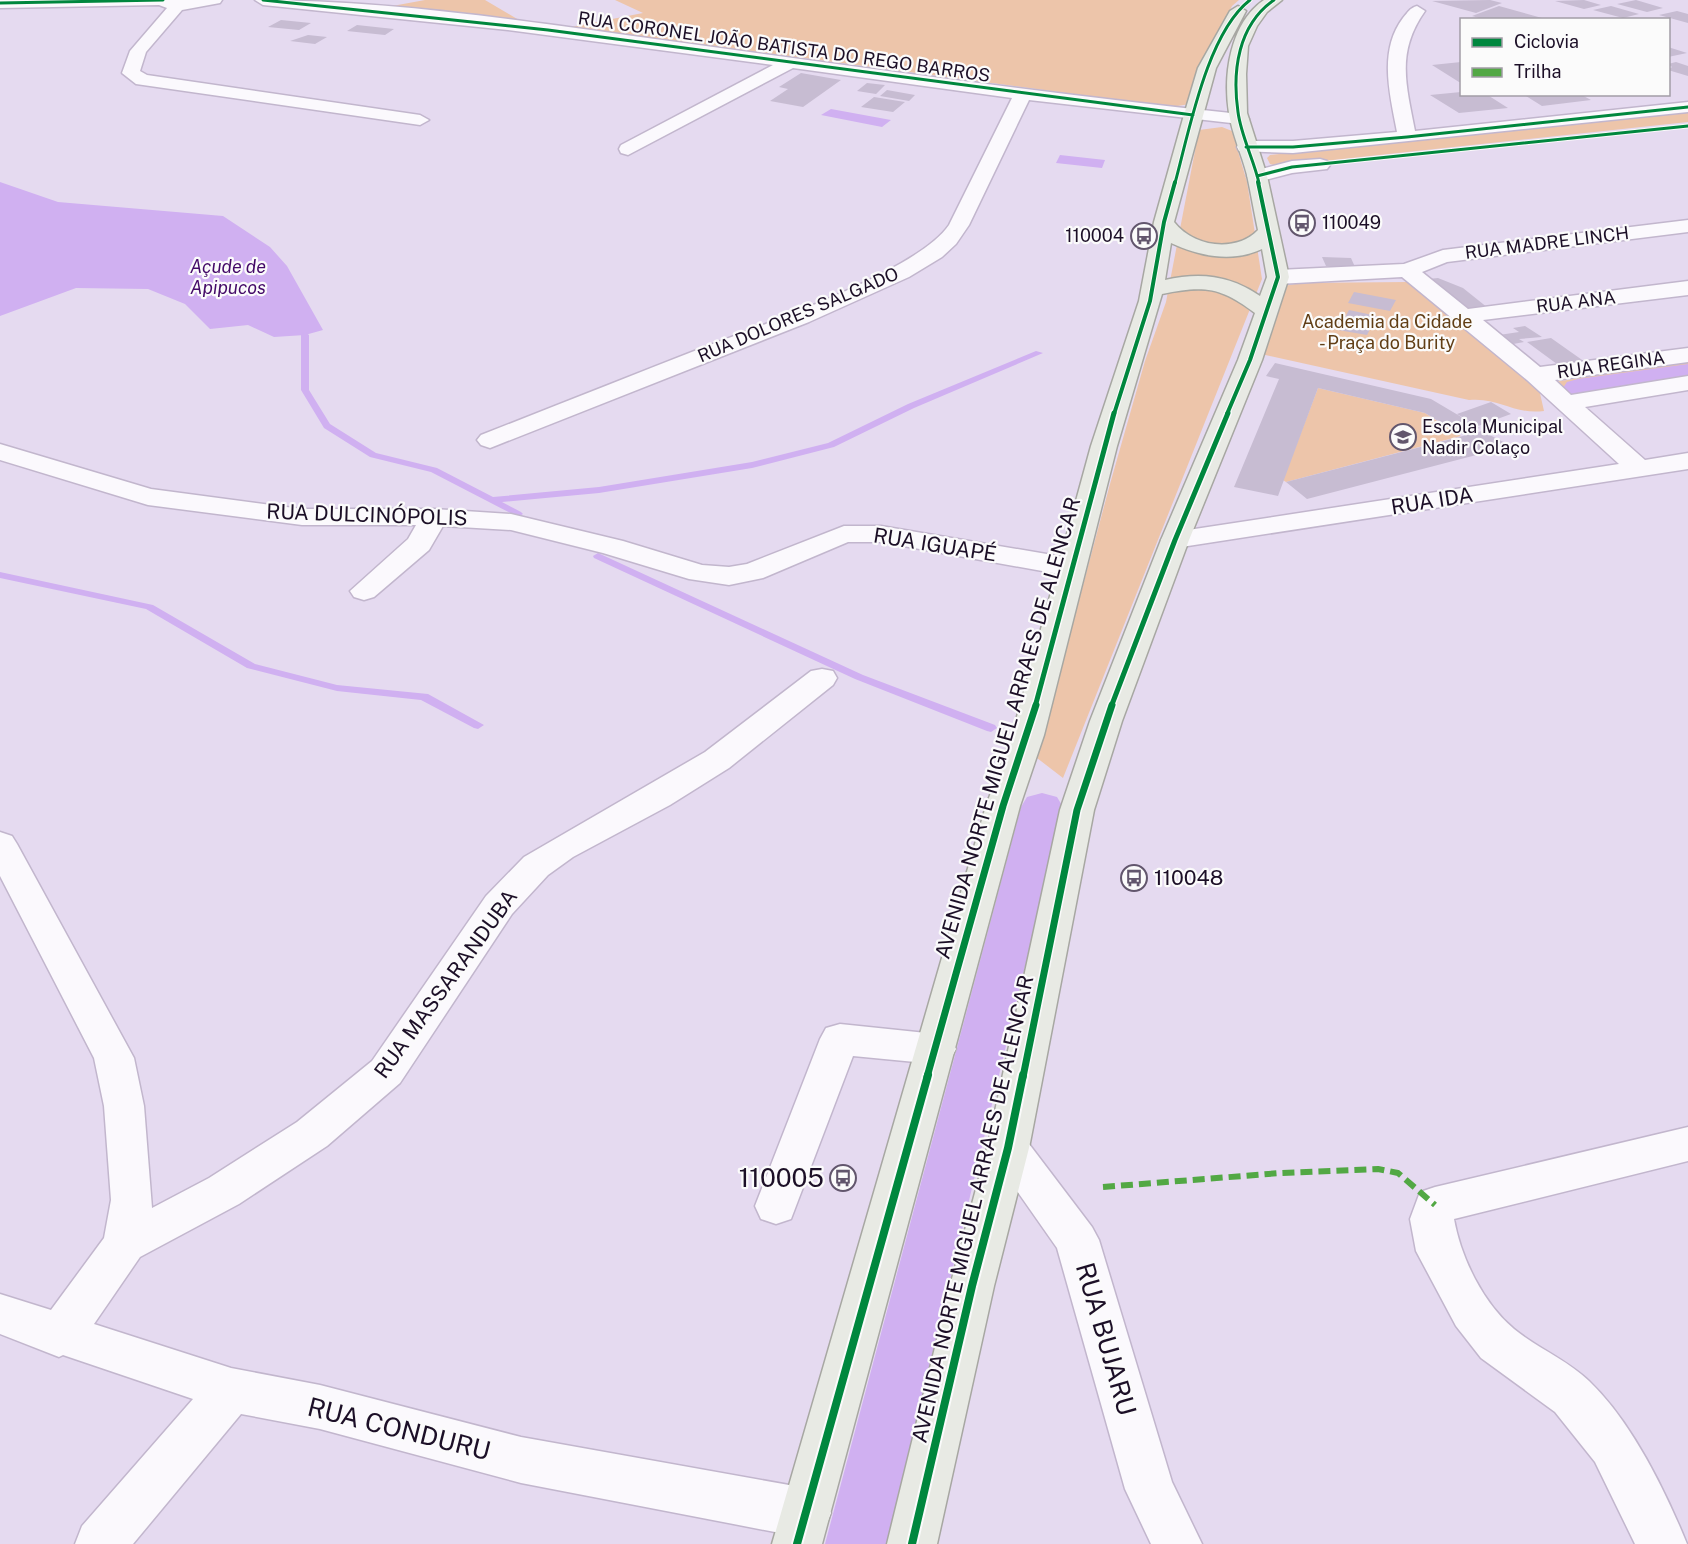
<svg xmlns="http://www.w3.org/2000/svg" width="1688" height="1544" font-family="'Public Sans',sans-serif">
<rect width="100%" height="100%" fill="#e5daf0"/>
<path fill="#edc5aa" d="M425,0H485L534,29L376,9Z
M615,0H1239L1232,6L1195,84L1190,104L1171,107L571,27L643,13Z
M1688,111V122L1277,166L1270,164L1267,158L1270,155Z
M1222,127L1232,131L1247,182L1262,279L1063,778L1037,758L1110,484L1145,361L1166,302L1199,130Z
M1407,282L1539,389L1544,411C1513,415 1500,397 1469,400L1261,354L1275,321L1284,286L1300,283Z
M1688,361V381L1566,400L1548,383Z
M1318,388L1425,413L1461,436L1286,482L1283,480Z"/>
<path fill="#d0b0f1" d="M831,109L891,120L882,127L821,115Z
M1060,155L1105,160L1102,168L1056,163Z
M0,182L58,202L223,216L270,247L287,266L323,330L305,335L274,337L248,325L210,329L185,304L148,289L76,288L0,316Z"/>
<g fill="none" stroke-linecap="round" stroke-linejoin="round">
<path fill="#d0b0f1" fill-rule="evenodd" d="M305,332L309,335V390L330,424L376,453L437,468L493,497L599,487L752,462L828,443L908,404L1036,351L1043,353L914,408L834,447L752,468L599,493L502,502L521,512L523,514L518,517L431,472L370,457L324,428L301,390V335Z
M598,553L863,675L995,725L997,728L991,732L987,731L855,679L594,558L593,556Z
M0,572L153,605L255,664L337,685L428,694L484,725L478,729L474,728L421,700L337,691L247,668L146,609L0,578Z"/>
<path fill="#d0b0f1" fill-rule="evenodd" d="M1688,364V382L1578,397L1567,394L1563,388L1567,382L1578,379Z
M1042,793L1057,797L1063,807L887,1544H825L1021,807L1027,797Z"/>
</g>
<path fill="#c7bcd2" d="M1490,0L1502,3L1476,13L1432,1Z
M1584,0L1601,5L1584,9L1555,1Z
M1636,0L1663,8L1647,12L1617,4Z
M1499,6L1542,18L1486,20L1472,16Z
M1611,6L1639,14L1623,18L1593,10Z
M1677,11L1688,14V23L1659,15Z
M281,20L311,23L299,30L268,27Z
M357,25L394,29L385,35L347,31Z
M308,35L327,37L315,44L290,41Z
M1668,47L1687,53L1668,57Z
M1461,62V82H1459L1432,65Z
M1676,62L1688,66V76L1668,70L1672,67L1668,64Z
M801,73L841,80L803,107L770,101L788,89L779,87Z
M867,83L885,85L876,94L857,91Z
M887,90L915,95L909,101L880,96Z
M1461,92V94H1486L1508,108L1459,113L1430,95Z
M1523,94H1580L1591,100L1542,106Z
M874,97L905,102L893,112L861,107Z
M1322,257L1351,258L1355,267L1326,266Z
M1438,278L1463,288L1488,308L1467,311L1428,279Z
M1354,292L1396,300L1390,311L1348,303Z
M1349,310L1377,316L1367,335L1338,330Z
M1525,326L1542,337L1519,339L1524,342L1508,345L1499,335L1519,332L1513,328Z
M1551,338L1585,362L1561,367L1527,342Z
M1275,363L1431,399L1480,428L1459,434L1425,413L1318,388L1278,496L1234,487L1279,379L1266,376Z
M1491,402L1511,414L1478,426L1457,414Z
M1482,431L1511,446L1307,499L1286,482Z"/>
<g fill="none" stroke-linecap="round" stroke-linejoin="round">
<defs>
<path id="minor" d="M0,0H222L220,3L182,10L146,52L140,71L147,75L420,115L429,120L420,125L136,84L122,73L130,51L167,8L159,5L0,8Z
M255,0C396,0 537,23 677,42C864,68 1051,94 1240,114L1249,119L1240,124L1029,100L969,225L956,244L942,257L909,277L809,322L490,448L481,445L477,440L481,435C555,406 628,377 702,348C759,326 917,272 949,225L1012,98L793,68L628,155L621,153L619,149L621,145L773,65L508,30L263,5Z
M1417,6L1425,11C1396,52 1406,84 1415,131L1688,102V112L1293,153L1239,151L1237,147L1239,143L1246,141H1293L1397,132C1390,95 1378,51 1403,18C1408,12 1410,8 1417,6Z
M1320,159L1327,161L1330,165L1327,169L1292,173L1257,182L1247,176L1250,172L1292,161Z
M1688,220V232L1447,262L1422,272L1468,309L1688,281V295L1483,320L1540,367L1688,348V362L1555,380L1571,395L1688,376V390L1585,407L1645,460L1688,453V469L1175,548L1165,546L1161,540L1165,534L1175,532L1619,464L1527,380L1402,277L1278,284L1270,282L1267,277L1270,272L1278,270L1404,264L1443,250Z
M0,444L151,489L302,509H434L511,514L623,541L702,565L729,567L747,564L844,526H881L1070,558L1080,561L1084,567L1080,573L1070,576L881,542H848L763,578L729,585L689,579L603,553L511,530L443,526L429,550L374,597L364,600L354,597L350,591L408,539L416,525H302L148,505L0,460Z
M822,669L833,671L837,678L833,685L729,768L670,805L573,857L548,875L512,914L400,1083L327,1146L239,1204L140,1257L94,1324L231,1368L320,1385L521,1437L806,1488L824,1496L831,1513L824,1530L806,1538L521,1483L320,1429L241,1414L133,1544H75L82,1526L193,1399L63,1355L59,1357L0,1334V1294L51,1310L104,1238L111,1200L104,1106L94,1058L0,876V832L12,836L17,844L134,1058L144,1106L152,1208L209,1178L297,1122L372,1061L486,896L524,857L705,752L811,671Z
M840,1024L936,1034L950,1038L956,1049L950,1060L936,1064L853,1056L791,1219L776,1224L761,1219L755,1206L820,1039L826,1028Z
M1688,1127V1161L1454,1219C1461,1258 1483,1303 1514,1329C1537,1348 1567,1360 1589,1381C1631,1421 1665,1490 1687,1544H1635L1595,1462L1555,1412L1481,1358L1456,1326L1416,1251L1410,1219L1420,1192L1435,1187Z
M1008,1131L1023,1136L1092,1227L1099,1240L1172,1482L1202,1544H1151L1125,1489L1057,1248L987,1148L993,1136Z"/>
<path id="major" d="M1264,0H1282L1267,12L1257,26L1248,46L1246,74L1247,113L1267,176L1289,277L1262,360L1189,540L1122,721L1094,810L1029,1148L994,1286L937,1544H887L950,1286L987,1148L1060,810L1090,721L1161,540L1238,360L1255,313C1221,287 1204,285 1162,294L1117,446L1044,735L1020,806L822,1544H772L986,806L1012,735L1091,446L1139,301L1154,222L1184,115L1198,68L1230,11L1238,6L1246,11L1216,68L1174,222C1193,247 1236,253 1258,230C1254,212 1251,193 1247,175C1242,155 1232,134 1229,113C1223,75 1230,23 1264,0ZM1171,243C1199,256 1232,263 1262,249L1267,277L1260,296C1230,275 1200,272 1165,280Z"/>
</defs>
<use href="#minor" stroke="#c2b6cd" stroke-width="3"/>
<use href="#major" stroke="#a7a7a2" stroke-width="3"/>
<use href="#minor" fill="#fbf9fd" fill-rule="evenodd"/>
<use href="#major" fill="#e8eae4" fill-rule="evenodd"/>
<path stroke="#52a844" stroke-width="6" stroke-dasharray="12 6" stroke-linecap="butt" d="M1103,1187L1281,1173L1378,1169L1398,1173L1435,1205"/>
<defs>
<path id="cycleway-far4" d="M263,0L548,30L1193,115
M0,3L163,0
M1246,147H1293L1407,137L1688,107
M1257,176L1292,167L1688,126
M1175,183C1189,132 1207,33 1250,0
M1259,183C1254,160 1241,136 1238,112C1232,71 1238,25 1274,0"/>
<path id="cycleway-far3" d="M1114,414L1150,301L1164,222L1175,182
M1227,414L1250,360L1278,277L1258,182"/>
<path id="cycleway-far2" d="M1035,707L1114,413
M1111,707L1175,540L1228,413"/>
<path id="cycleway-far1" d="M927,1077L1003,806L1036,705
M1023,1077L1077,810L1112,705"/>
<path id="cycleway" d="M797,1544L928,1075
M912,1544L972,1286L1008,1148L1023,1075"/>
</defs>
<use href="#cycleway-far4" stroke="#fbfbfb" stroke-width="5"/>
<use href="#cycleway-far3" stroke="#fbfbfb" stroke-width="6"/>
<use href="#cycleway-far2" stroke="#fbfbfb" stroke-width="8"/>
<use href="#cycleway-far1" stroke="#fbfbfb" stroke-width="10"/>
<use href="#cycleway" stroke="#fbfbfb" stroke-width="12"/>
<use href="#cycleway-far4" stroke="#00873e" stroke-width="3"/>
<use href="#cycleway-far3" stroke="#00873e" stroke-width="4"/>
<use href="#cycleway-far2" stroke="#00873e" stroke-width="5"/>
<use href="#cycleway-far1" stroke="#00873e" stroke-width="7"/>
<use href="#cycleway" stroke="#00873e" stroke-width="8"/>
</g>
<defs>
<symbol id="bus-ring" viewBox="-11 -11 22 22"><circle r="9.5" fill="#fbfbfb" stroke="#62566d" stroke-width="1.5"/><path d="M-5-6H5V4H4V6H2V4H-2V6H-4V4H-5ZM-3.5-4V0h7V-4ZM-3.5 1.2v1.5H-2V1.2ZM2 1.2v1.5H3.5V1.2Z" fill="#62566d"/></symbol>
<symbol id="school-ring" viewBox="-11 -11 22 22"><circle r="9.5" fill="#fbfbfb" stroke="#62566d" stroke-width="1.5"/><path d="M0-5L7-2L0 1L-7-2ZM-4 1L0 2.5L4 1V4Q0 6-4 4Z" fill="#62566d"/></symbol>
</defs>
<g fill-rule="evenodd">
<use href="#bus-ring" x="1287" y="208" width="30" height="30"/>
<use href="#bus-ring" x="1129" y="221" width="30" height="30"/>
<use href="#school-ring" x="1388" y="422" width="30" height="30"/>
<use href="#bus-ring" x="1119" y="863" width="30" height="30"/>
<use href="#bus-ring" x="828" y="1163" width="30" height="30"/>
</g>
<g text-anchor="middle" stroke-width="4.5" stroke-linejoin="round" paint-order="stroke">
<g font-size="18" fill="#1c0f27" stroke="#fbfbfb">
<text transform="translate(784 47) rotate(8)" y="6">RUA CORONEL JOÃO BATISTA DO REGO BARROS</text>
<text transform="translate(1547 243) rotate(-7)" y="6">RUA MADRE LINCH</text>
<text transform="translate(1576 302) rotate(-7)" y="6">RUA ANA</text>
<text transform="translate(798 315) rotate(-23)" y="6">RUA DOLORES SALGADO</text>
<text transform="translate(1611 365) rotate(-8)" y="6">RUA REGINA</text>
</g>
<g font-size="18" fill="#1c0f27" stroke="#fbfbfb" text-anchor="start">
<text x="1322" y="229">110049</text>
<text x="1124" y="242" text-anchor="end">110004</text>
<text x="1422" y="433">Escola Municipal<tspan x="1422" dy="21">Nadir Colaço</tspan></text>
</g>
<g font-size="18" font-style="italic" fill="#440a68" stroke="#fbfbfb">
<text x="228" y="273">Açude de<tspan x="228" dy="21">Apipucos</tspan></text>
</g>
<g font-size="18" fill="#613e15" stroke="#fbfbfb">
<text x="1387" y="328">Academia da Cidade<tspan x="1387" dy="21">- Praça do Burity</tspan></text>
</g>
<g font-size="21" fill="#1c0f27" stroke="#fbfbfb">
<text transform="translate(1432 501) rotate(-9)" y="7">RUA IDA</text>
<text transform="translate(367 515) rotate(2)" y="7">RUA DULCINÓPOLIS</text>
<text transform="translate(935 545) rotate(9)" y="7">RUA IGUAPÉ</text>
<text transform="translate(1008 728) rotate(-74)" y="7">AVENIDA NORTE MIGUEL ARRAES DE ALENCAR</text>
<text transform="translate(446 984) rotate(-54)" y="7">RUA MASSARANDUBA</text>
<text transform="translate(973 1209) rotate(-77)" y="7">AVENIDA NORTE MIGUEL ARRAES DE ALENCAR</text>
</g>
<g font-size="21" fill="#1c0f27" stroke="#fbfbfb" text-anchor="start">
<text x="1154" y="885">110048</text>
</g>
<g font-size="26" fill="#1c0f27" stroke="#fbfbfb" text-anchor="end">
<text x="824" y="1187">110005</text>
</g>
<g font-size="26" fill="#1c0f27" stroke="#fbfbfb">
<text transform="translate(1106 1339) rotate(74)" y="9">RUA BUJARU</text>
<text transform="translate(399 1429) rotate(14)" y="9">RUA CONDURU</text>
</g>
</g>
<rect x="1460" y="18" width="210" height="78" fill="#fbfbfb" stroke="#a29da6" stroke-width="1.5"/>
<rect x="1472" y="38" width="30" height="9" fill="#00873e" stroke="#a29da6" stroke-width="1.5"/>
<text x="1514" y="48" font-size="18" fill="#1c0f27">Ciclovia</text>
<rect x="1472" y="68" width="30" height="9" fill="#52a844" stroke="#a29da6" stroke-width="1.5"/>
<text x="1514" y="78" font-size="18" fill="#1c0f27">Trilha</text>
</svg>
